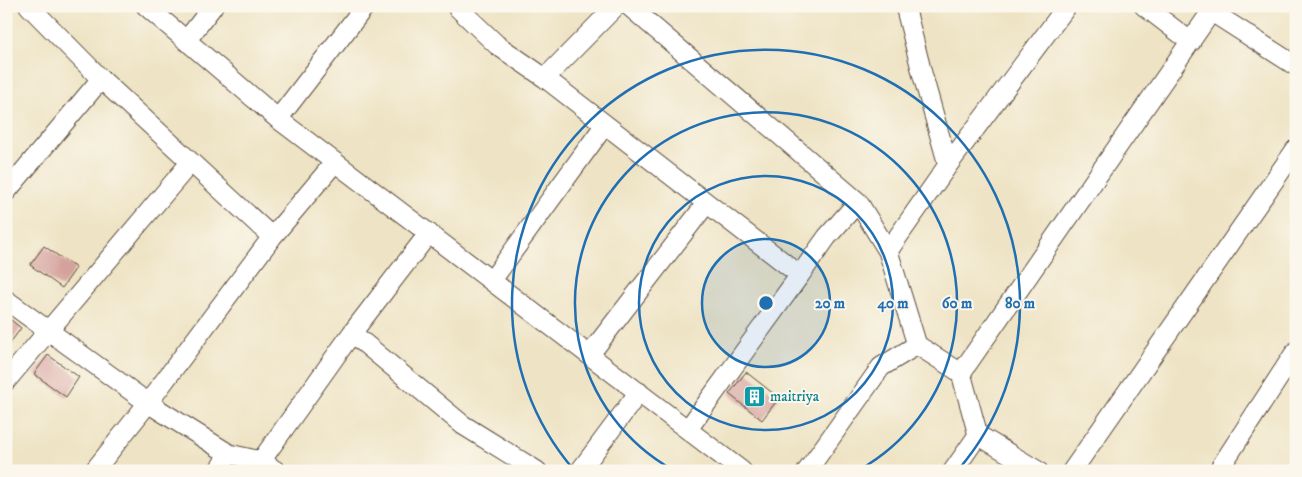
<svg xmlns="http://www.w3.org/2000/svg" width="1302" height="477" font-family="'IM FELL DW Pica',serif">
<rect width="100%" height="100%" fill="#fbf7ec"/>
<filter id="ink" filterUnits="userSpaceOnUse"><feTurbulence type="fractalNoise" baseFrequency=".02" numOctaves="2"/><feDisplacementMap in="SourceGraphic" scale="10" xChannelSelector="R" yChannelSelector="G"/><feConvolveMatrix kernelMatrix="1 2 1 2 8 2 1 2 1" color-interpolation-filters="sRGB"/></filter>
<filter id="wash" filterUnits="userSpaceOnUse"><feTurbulence type="fractalNoise" baseFrequency=".0096" numOctaves="4" result="noise"/><feDisplacementMap in="SourceGraphic" scale="20" xChannelSelector="R" yChannelSelector="G"/><feGaussianBlur stdDeviation="1.12" result="paint"/><feColorMatrix in="noise" values="0 0 0 0 0 0 0 0 0 0 0 0 0 0 0 0 0 1.4 0 .05"/><feComposite in="paint" operator="in"/></filter>
<g filter="url(#wash)">
<rect width="100%" height="100%" fill="#eee3c4"/>
<g id="blocks">
<path fill="#d5a19c" d="M44,246L76,268L62,288L30,265Z
M6,316L21,328L8,346L6,345Z
M48,355L79,377L66,397L34,374Z
M746,372L779,398L762,420L729,394Z"/>
</g>
</g>
<g filter="url(#ink)">
<use href="#blocks" fill-opacity="0" stroke="#564637" stroke-width="1"/>
<g fill="none" stroke-linecap="round" stroke-linejoin="round">
<defs>
<path id="street" d="M29,6L101,79L272,237
M146,6L278,119L742,471
M456,6L497,45L545,78L800,275L688,429
M629,6L858,202L888,251L917,345
M905,6L922,73L948,165
M1144,6L1191,42
M1212,12L1296,66
M186,41L213,6
M545,78L616,6
M278,119L365,6
M6,192L101,79
M888,251L948,165L1067,6
M800,275L827,237L858,202
M492,280L604,126
M6,300L148,403L229,454L261,461L276,471
M352,333L463,425L537,471
M590,354L706,204
M6,381L190,163
M978,435L1038,471
M261,461L352,333L429,233
M94,471L148,403L272,237L335,162
M218,471L229,454
M580,471L639,392
M807,471L881,367L917,345L961,373
M953,471L978,435L961,373L1215,6
M1072,471L1296,149
M1218,471L1296,351"/>
</defs>
<use href="#street" stroke="#564637" stroke-width="21"/>
<use href="#street" stroke="#fff" stroke-width="19"/>
</g>
</g>
<circle cx="766" cy="303" r="64" fill="#1f6fb2" fill-opacity=".12"/>
<g fill="none" stroke="#1f6fb2" stroke-width="2.5">
<circle cx="766" cy="303" r="64"/>
<circle cx="766" cy="303" r="127"/>
<path d="M673 470A191 191 0 1 1 859 470"/>
<path d="M574 470A254 254 0 1 1 958 470"/>
</g>
<defs>
<symbol id="building-square" viewBox="-11 -11 22 22"><rect x="-9" y="-9" width="18" height="18" rx="4" fill="#0f9aa8" stroke="#fbf7ec"/><path d="M-4-6H4V6H1V3H-1V6H-4ZM-2.5-4.3h1.7v1.8h-1.7ZM.8-4.3h1.7v1.8H.8ZM-2.5-1h1.7V.8h-1.7ZM.8-1h1.7V.8H.8Z" fill="#fff"/></symbol>
</defs>
<g fill-rule="evenodd">
<use href="#building-square" x="742" y="384" width="25" height="25"/>
</g>
<g text-anchor="middle" stroke-width="4" stroke-linejoin="round" paint-order="stroke">
<g font-size="15" fill="#0d838f" stroke="#fbf7ec" text-anchor="start">
<text x="770" y="401">maitriya</text>
</g>
</g>
<circle cx="766" cy="303" r="8" fill="#1f6fb2" stroke="#fbf7ec" stroke-width="2.5"/>
<g font-size="15" text-anchor="middle" font-weight="bold" fill="#1f6fb2" stroke="#fbf7ec" stroke-width="4" stroke-linejoin="round" paint-order="stroke">
<text x="830" y="308">20 m</text>
<text x="893" y="308">40 m</text>
<text x="957" y="308">60 m</text>
<text x="1020" y="308">80 m</text>
</g>
<rect width="1302" height="477" fill="none" stroke="#fbf7ec" stroke-width="25"/>
</svg>
